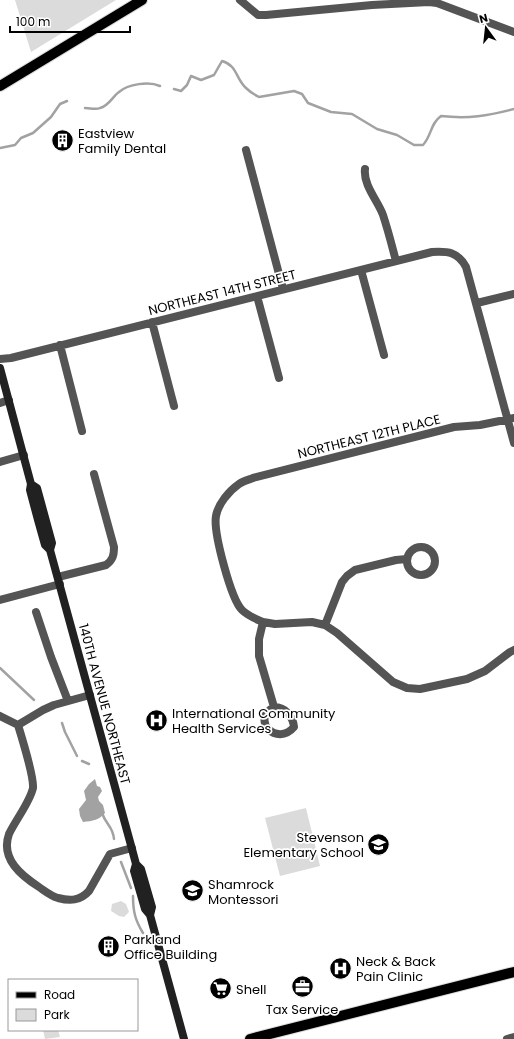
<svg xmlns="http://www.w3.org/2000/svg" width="514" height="1039" font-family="Poppins,sans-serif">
<rect width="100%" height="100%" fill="#fff"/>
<path fill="#dbdbdb" d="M15,0H116L31,52Z
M306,808L320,866L280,876L265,818Z
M121,901L126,904L129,912L124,917L119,916L111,911L112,904Z
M43,1030H58L60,1037L45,1039Z"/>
<path fill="#a2a2a2" d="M95,779L97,786L100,787L102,791L98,797L99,801L103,805L105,813C99,820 93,821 83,822L80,816L79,809L86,800L84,791L89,784Z"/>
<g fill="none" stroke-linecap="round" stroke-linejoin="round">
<path stroke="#a2a2a2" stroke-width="2.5" d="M174,89L181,91L187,85L191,76L201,80L214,75L222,61C237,65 236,79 246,88C250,92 255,95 259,97L294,91L302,94L308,103L331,112L352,114L377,129L397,135L414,145H423C432,135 430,124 441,116C468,119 488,116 514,109
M85,108C90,108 96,110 100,108C109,106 112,97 119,92C128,84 149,81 160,86
M0,148L15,145L21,138L33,133L51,117L60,104L67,101
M0,668L34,700
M62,723L65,732L77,756
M82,761L89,764
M102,813C106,825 113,826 114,839
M121,862L131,888
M133,896C133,911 135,920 143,933"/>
<defs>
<path id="primary" d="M0,86L142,0
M250,1039L514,972"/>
</defs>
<use href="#primary" stroke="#dbdbdb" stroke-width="12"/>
<path stroke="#545454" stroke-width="8" d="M240,0L258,15H266L372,5L429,2L437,3L514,32
M246,150L283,289
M365,169C363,185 378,201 383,215C388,230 392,246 396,261
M361,270L384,355
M257,296L279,378
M477,303L514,294
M152,322L174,406
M60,345L82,431
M0,359L11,358L432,252C448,251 458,252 466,267L514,443
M0,403L9,400
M0,462L24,455
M407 561a14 14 0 1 1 28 0a14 14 0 1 1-28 0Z
M58,577L106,565C113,560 114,555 114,547L94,474
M0,600L60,584
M36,612L51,657L68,701
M263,622L275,624L312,622L325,625L337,633L393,682L407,688L420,689L467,679L485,671L510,652L514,650
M325,625L342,582L347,576L355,570L396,560L407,559
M274,707L259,656V639L263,622C256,619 248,616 242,610C231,599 213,532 216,516C218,504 229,491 239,484C243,481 248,480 253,478L454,427L480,425L514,418
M274,707C286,707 293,717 294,727C277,747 250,720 274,707Z
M0,716L18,725L43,710L54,705L90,695
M18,725C22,738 34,777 33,788C30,802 15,821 9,834C0,859 22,876 39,887C45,891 51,896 58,898C70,901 80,901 89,891L110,854L132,848
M507,1039L514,1037"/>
<path stroke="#212121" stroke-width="8" d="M0,368L31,484L30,490L38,520L45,545L50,550
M31,484L37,488L52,543L50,550L129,838L136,864L141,869L152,907L150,915L184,1039
M136,864L134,871L145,909L150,915"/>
<use href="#primary" stroke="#000" stroke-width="10"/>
</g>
<defs>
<symbol id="building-disc" viewBox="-11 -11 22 22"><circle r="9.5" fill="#000" stroke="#fff"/><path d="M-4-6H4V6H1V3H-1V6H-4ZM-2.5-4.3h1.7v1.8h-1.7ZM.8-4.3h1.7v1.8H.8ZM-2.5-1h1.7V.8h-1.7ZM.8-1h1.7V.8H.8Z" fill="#fff"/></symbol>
<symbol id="hospital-disc" viewBox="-11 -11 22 22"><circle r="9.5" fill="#000" stroke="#fff"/><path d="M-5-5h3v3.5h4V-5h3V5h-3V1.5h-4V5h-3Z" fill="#fff"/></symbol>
<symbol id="school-disc" viewBox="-11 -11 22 22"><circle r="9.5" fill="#000" stroke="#fff"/><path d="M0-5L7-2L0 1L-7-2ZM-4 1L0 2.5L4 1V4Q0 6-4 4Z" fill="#fff"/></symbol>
<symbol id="office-disc" viewBox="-11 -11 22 22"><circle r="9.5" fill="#000" stroke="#fff"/><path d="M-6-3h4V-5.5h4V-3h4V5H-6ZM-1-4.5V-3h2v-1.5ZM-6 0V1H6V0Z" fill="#fff"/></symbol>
<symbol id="supermarket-disc" viewBox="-11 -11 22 22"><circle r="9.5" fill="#000" stroke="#fff"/><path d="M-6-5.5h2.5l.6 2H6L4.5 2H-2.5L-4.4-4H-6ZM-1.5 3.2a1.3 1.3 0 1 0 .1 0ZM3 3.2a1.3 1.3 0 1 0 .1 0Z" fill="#fff"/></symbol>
</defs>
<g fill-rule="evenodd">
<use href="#building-disc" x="50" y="128" width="25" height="25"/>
<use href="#hospital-disc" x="144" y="708" width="25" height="25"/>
<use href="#school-disc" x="366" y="832" width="25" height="25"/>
<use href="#school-disc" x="180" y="878" width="25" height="25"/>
<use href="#building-disc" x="96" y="934" width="25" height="25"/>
<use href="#hospital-disc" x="328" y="956" width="25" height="25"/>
<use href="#office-disc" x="290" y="974" width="25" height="25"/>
<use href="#supermarket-disc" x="208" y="976" width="25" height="25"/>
</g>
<g text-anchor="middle" stroke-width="3.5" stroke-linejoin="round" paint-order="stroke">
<g font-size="13" fill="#000" stroke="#fff" text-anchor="start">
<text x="78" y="138">Eastview<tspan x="78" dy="15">Family Dental</tspan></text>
<text x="172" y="718">International Community<tspan x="172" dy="15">Health Services</tspan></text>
<text x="364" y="842" text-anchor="end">Stevenson<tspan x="364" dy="15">Elementary School</tspan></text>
<text x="208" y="889">Shamrock<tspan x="208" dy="15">Montessori</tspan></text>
<text x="124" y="944">Parkland<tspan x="124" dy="15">Office Building</tspan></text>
<text x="356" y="966">Neck &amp; Back<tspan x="356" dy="15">Pain Clinic</tspan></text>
<text x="236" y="994">Shell</text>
<text x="302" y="1014" text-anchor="middle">Tax Service</text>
</g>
<g font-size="13" fill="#000" stroke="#fff">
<text transform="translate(222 292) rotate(-14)" y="5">NORTHEAST 14TH STREET</text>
<text transform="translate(369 436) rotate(-14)" y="5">NORTHEAST 12TH PLACE</text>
<text transform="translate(105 704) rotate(75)" y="5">140TH AVENUE NORTHEAST</text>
</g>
</g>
<rect x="8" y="979" width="130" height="52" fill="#ffffff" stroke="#999999"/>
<rect x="16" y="992" width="20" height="6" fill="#000000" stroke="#999999"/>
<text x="44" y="999" font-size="12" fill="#000000">Road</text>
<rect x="16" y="1009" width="20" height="12" fill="#dbdbdb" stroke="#999999"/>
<text x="44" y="1019" font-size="12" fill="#000000">Park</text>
<g transform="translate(486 28) rotate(345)" stroke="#ffffff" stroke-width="3" paint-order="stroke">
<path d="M0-3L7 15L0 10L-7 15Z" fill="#000000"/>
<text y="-6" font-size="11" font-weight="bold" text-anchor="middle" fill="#000000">N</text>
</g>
<path d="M10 26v6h120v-6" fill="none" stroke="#000000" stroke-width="2"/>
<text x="16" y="26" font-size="12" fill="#000000" stroke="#ffffff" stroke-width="3" paint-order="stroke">100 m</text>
</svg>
